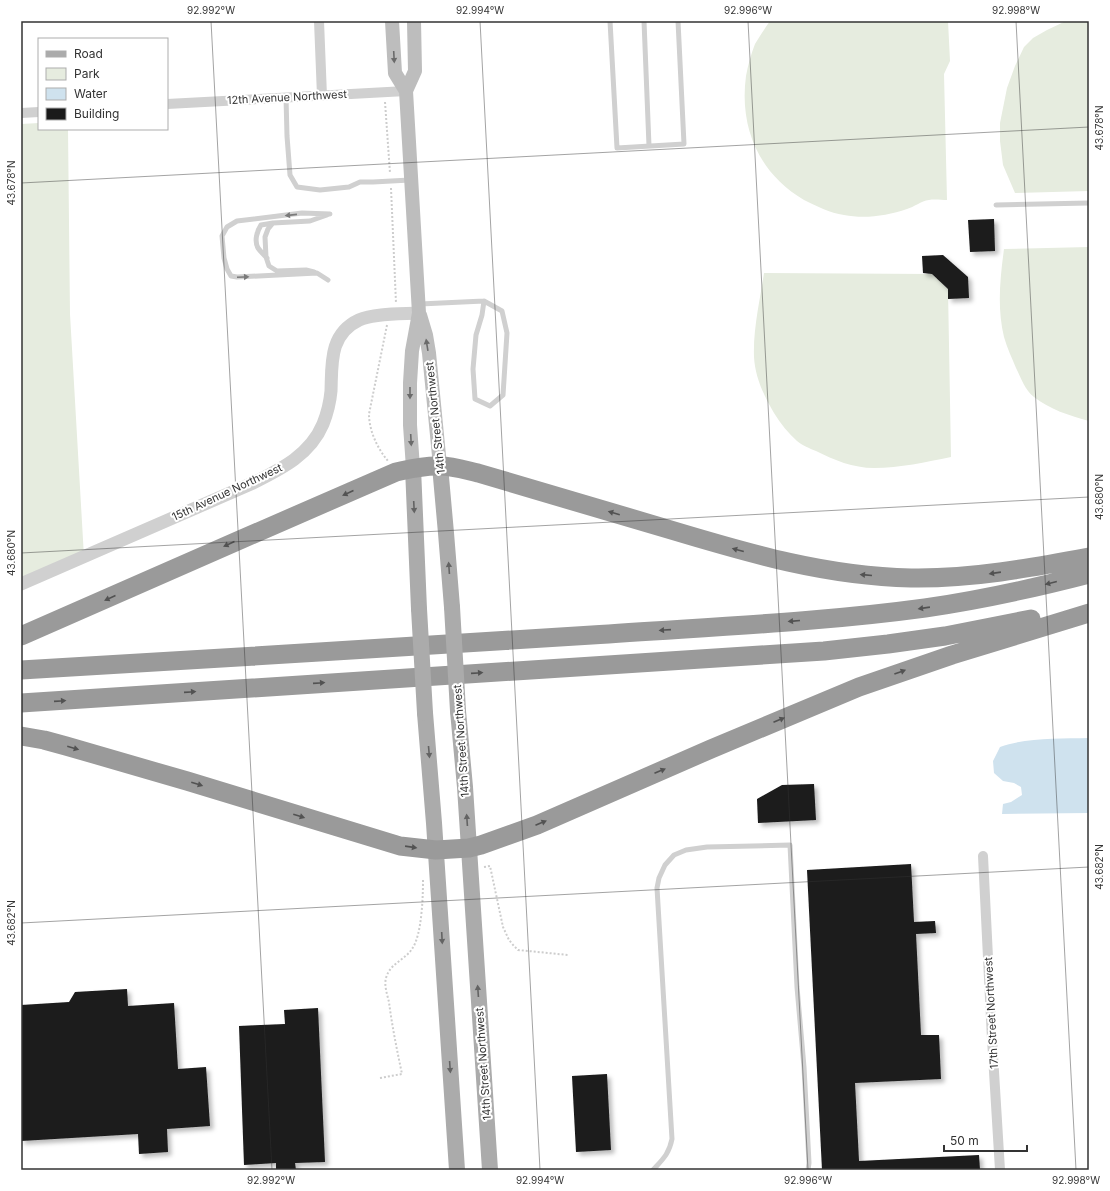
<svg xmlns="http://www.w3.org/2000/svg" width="1110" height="1191" font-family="Inter,sans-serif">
<defs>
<filter id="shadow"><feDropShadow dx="3.5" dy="3.5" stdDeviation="2" flood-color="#0004"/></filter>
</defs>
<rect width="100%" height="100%" fill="#fff"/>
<path fill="#e6ecdf" d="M770,21H948L950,61L944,74L947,200C942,200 934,199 929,200C921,201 914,207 907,209C887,216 864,219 844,215C830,213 816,206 804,200C759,174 739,127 746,76C748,65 751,54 755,44C760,36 765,28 770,21Z
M1066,21H1089V191L1015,193L1003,165L1000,141V123L1007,88L1015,66L1024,47L1033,38L1047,30Z
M39,123V129H68L70,314L84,557L21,581V124Z
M1089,247V421C1070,416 1049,409 1034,397C1025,390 1021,378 1016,368C1012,358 1007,348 1004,337C997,308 1000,279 1004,249Z
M764,273L932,274L948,289L951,457C926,462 900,468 874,468C853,468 834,460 816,451C809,448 803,446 797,441C788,433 781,424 774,413C764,396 755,377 754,357C753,329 760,300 764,273Z"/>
<path fill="#cfe2ee" d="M1089,738V813L1002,814L1003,804L1011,802L1022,795L1021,787L1014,783L1003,781L994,773L993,761L1000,747C1028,737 1059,739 1089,738Z"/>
<path fill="#1a1a1a" filter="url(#shadow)" d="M994,219L995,251L970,252L968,220Z
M943,255L968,277L969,298L948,299V289L932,274L923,273L922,256Z
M814,784L816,820L758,823L757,799L782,785Z
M911,864L914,922L935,921L936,933L916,934L921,1035H939L941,1079L855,1083L859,1161L979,1155L980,1170H822L807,870Z
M127,989L128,1006L174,1003L178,1069L206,1067L210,1126L167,1129L168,1152L139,1154L138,1134L21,1141V1005L69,1002L75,992Z
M318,1008L325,1162L295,1163L296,1170H276V1163L244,1165L239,1026L285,1024L284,1010Z
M607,1074L611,1150L576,1152L572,1076Z"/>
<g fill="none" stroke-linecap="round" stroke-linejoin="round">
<path stroke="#cdcdcd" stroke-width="2" stroke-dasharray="2 2" stroke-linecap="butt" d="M385,102L390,173
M391,188L396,303
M387,325L369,414C369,430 377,448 388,461
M484,867L490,866L503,927L509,940L514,946L518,950L568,955
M380,1078L402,1074C397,1050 392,1026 389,1002C387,994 384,985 386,978C390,963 405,960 412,949C422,935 423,896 423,880"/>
<path stroke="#d0d0d0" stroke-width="5" d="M610,21L617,148L684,144L678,21
M644,21L649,146
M286,97L287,136L290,175L297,187L320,190L349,187L360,182H373L410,180
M996,205L1089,203
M267,258C264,255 260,251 258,248C254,241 257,231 261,225L273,223
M314,272L306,270L277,271L269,266L266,257L265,237L268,229L273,223L310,221L327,215
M328,280L317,273L237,277L231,276L227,269L224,258L222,236L227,227L237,221L302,213L330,214
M420,304L484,301L502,311L507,333L503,395L490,406L475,399L473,369L476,335L482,315L484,301
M653,1170C663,1159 669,1154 672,1139L657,888L659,878L665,865L674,855L686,850L707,847L790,845L797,987L804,1067L809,1163L808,1170"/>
<path stroke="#d0d0d0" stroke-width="10" d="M319,21L322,96
M167,104L406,91
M21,113L39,112
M983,856L992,1039L1000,1170"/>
<path stroke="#d0d0d0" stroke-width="13" d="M21,584L253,483C281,469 310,455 323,424C327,414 330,402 331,391C332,364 329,334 359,320C374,313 402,314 419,313"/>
<path stroke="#bdbdbd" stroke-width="14" d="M392,21L395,73L406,91
M420,315L426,335L429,353L440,466
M413,468L410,425V383L412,351L419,313L406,91L415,71L414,21"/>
<path stroke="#ababab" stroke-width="16" d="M440,466L446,533L452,607
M413,468L419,609
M458,711L465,787L490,1170
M425,713L434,823L457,1170"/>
<path stroke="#9a9a9a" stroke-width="19" d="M21,636L242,539L396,472C410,469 425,465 440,466C453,466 465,470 478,473C542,492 606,511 671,530C751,554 826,576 911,578C971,579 1030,568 1089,557
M21,670C211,659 402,647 592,635C703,627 815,623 925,608C980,600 1035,588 1089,574
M21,703L824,651L888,644L945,636L1031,619
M21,736L44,740L66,746L187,781L400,846L436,850L469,848L481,845L537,825L711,749L859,687L952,655L1089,613"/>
<path stroke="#ababab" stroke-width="16" d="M452,607L458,711
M419,609L425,713"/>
</g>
<defs><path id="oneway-solid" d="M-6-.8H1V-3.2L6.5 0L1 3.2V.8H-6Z"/></defs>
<g fill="#6a6a6a">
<use href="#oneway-solid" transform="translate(394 57) rotate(87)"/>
<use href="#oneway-solid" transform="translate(427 345) rotate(-99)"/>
<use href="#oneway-solid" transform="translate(410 393) rotate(90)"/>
<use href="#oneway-solid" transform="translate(411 440) rotate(87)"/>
</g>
<g fill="#7a7a7a">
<use href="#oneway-solid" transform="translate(291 215) rotate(174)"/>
<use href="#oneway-solid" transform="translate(243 277) rotate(-2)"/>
</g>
<g fill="#525252">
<use href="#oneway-solid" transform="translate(348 493) rotate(156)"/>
<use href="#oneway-solid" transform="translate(614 513) rotate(-164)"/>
<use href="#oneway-solid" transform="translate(229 544) rotate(156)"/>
<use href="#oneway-solid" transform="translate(738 550) rotate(-165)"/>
<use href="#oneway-solid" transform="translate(995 573) rotate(172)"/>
<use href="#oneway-solid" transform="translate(866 575) rotate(-175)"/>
<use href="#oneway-solid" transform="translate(1051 583) rotate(166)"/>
<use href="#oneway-solid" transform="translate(110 598) rotate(156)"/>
<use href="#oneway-solid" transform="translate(924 608) rotate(172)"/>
<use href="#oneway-solid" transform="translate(794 621) rotate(175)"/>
<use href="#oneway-solid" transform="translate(665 630) rotate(176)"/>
<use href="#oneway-solid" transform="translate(900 672) rotate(-20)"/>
<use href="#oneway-solid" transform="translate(477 673) rotate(-4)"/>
<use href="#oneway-solid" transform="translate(319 683) rotate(-4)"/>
<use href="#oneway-solid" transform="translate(190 692) rotate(-4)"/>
<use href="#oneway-solid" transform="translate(60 701) rotate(-4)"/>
<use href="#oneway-solid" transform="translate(779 720) rotate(-23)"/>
<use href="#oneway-solid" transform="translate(73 748) rotate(16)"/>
<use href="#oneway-solid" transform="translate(660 771) rotate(-23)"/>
<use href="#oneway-solid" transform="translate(197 784) rotate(17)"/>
<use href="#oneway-solid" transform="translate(299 816) rotate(17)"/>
<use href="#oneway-solid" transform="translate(541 823) rotate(-23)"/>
<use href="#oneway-solid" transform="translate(411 847) rotate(8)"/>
</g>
<g fill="#636363">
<use href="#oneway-solid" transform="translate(414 507) rotate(87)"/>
<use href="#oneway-solid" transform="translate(449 568) rotate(-94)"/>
<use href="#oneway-solid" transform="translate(429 752) rotate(85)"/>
<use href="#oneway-solid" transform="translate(467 820) rotate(-94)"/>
<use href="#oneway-solid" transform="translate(442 938) rotate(87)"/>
<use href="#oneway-solid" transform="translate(478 991) rotate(-94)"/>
<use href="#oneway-solid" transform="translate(450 1067) rotate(86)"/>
</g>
<path fill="none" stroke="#333" stroke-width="1" stroke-opacity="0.45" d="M211,21L272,1170M480,21L540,1170M748,21L808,1170M1016,21L1076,1170M21,183L1089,127M21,553L1089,497M21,923L1089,867"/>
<g text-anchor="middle" stroke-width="4" stroke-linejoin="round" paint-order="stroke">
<g font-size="11" fill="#333" stroke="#fff">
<text transform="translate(287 97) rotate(-3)" y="4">12th Avenue Northwest</text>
<text transform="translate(435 418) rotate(-96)" y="4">14th Street Northwest</text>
<text transform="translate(227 492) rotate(-25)" y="4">15th Avenue Northwest</text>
<text transform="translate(461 741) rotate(-94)" y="4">14th Street Northwest</text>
<text transform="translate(991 1013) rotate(-93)" y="4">17th Street Northwest</text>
<text transform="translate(483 1064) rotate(-94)" y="4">14th Street Northwest</text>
</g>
</g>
<rect width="1110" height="1191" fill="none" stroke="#ffffff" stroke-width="44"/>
<rect x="38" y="38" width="130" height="92" fill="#ffffff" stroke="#adadad"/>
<rect x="46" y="51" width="20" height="6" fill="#ababab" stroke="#adadad"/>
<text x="74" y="58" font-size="12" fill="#333333">Road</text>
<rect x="46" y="68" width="20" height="12" fill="#e6ecdf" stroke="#adadad"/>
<text x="74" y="78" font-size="12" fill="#333333">Park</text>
<rect x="46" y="88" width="20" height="12" fill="#cfe2ee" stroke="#adadad"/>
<text x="74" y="98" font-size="12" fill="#333333">Water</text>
<rect x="46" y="108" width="20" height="12" fill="#1a1a1a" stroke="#adadad"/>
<text x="74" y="118" font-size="12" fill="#333333">Building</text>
<path d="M944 1145v6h83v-6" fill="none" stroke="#333333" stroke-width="2"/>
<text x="950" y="1145" font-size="12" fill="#333333" stroke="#ffffff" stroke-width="3" paint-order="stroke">50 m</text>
<rect x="22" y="22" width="1066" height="1147" fill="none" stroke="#333" stroke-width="1.5"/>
<g font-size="10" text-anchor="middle" fill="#333">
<text x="211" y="14">92.992°W</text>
<text x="480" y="14">92.994°W</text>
<text x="748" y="14">92.996°W</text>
<text x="1016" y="14">92.998°W</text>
<text transform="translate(1099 128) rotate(-90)" y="4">43.678°N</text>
<text transform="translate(11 183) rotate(-90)" y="4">43.678°N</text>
<text transform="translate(1099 497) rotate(-90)" y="4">43.680°N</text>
<text transform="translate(11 553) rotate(-90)" y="4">43.680°N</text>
<text transform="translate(1099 867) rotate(-90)" y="4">43.682°N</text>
<text transform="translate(11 923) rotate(-90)" y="4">43.682°N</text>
<text x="271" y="1184">92.992°W</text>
<text x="540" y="1184">92.994°W</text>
<text x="808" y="1184">92.996°W</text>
<text x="1076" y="1184">92.998°W</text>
</g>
</svg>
